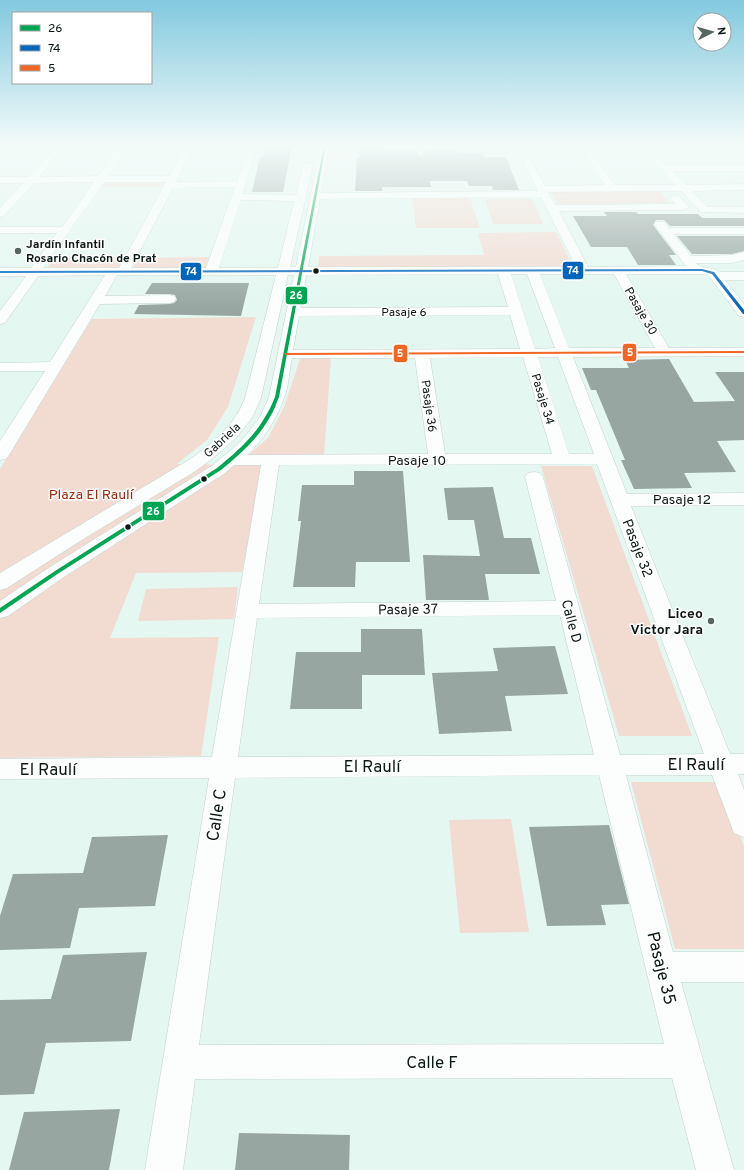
<svg xmlns="http://www.w3.org/2000/svg" width="744" height="1170" font-family="Overpass,sans-serif">
<rect width="100%" height="100%" fill="#e4f7f1"/>
<path fill="#f2dcd2" d="M197,145H248L246,150H194Z
M104,181H165L162,187H100Z
M658,190L669,203L558,204L550,191Z
M412,198H470L480,228H416Z
M485,199H532L543,224H493Z
M556,232L573,266L318,268L319,256L484,255L478,233Z
M54,257H125L118,269L46,270Z
M209,257L205,269L132,270L138,258Z
M256,317L228,407L207,440L177,464L256,465L263,467L242,572L136,573L110,638L219,637L201,756L0,758V469L92,319Z
M331,358L324,455L247,456L268,438L284,407L300,359Z
M541,466H592L692,736H619Z
M238,587L234,619L138,621L146,589Z
M631,782H721L744,847V949H675Z
M511,819L529,932L460,933L449,820Z"/>
<path fill="#97a6a1" d="M266,146H292L283,192H252L260,157H263Z
M359,147H382L383,151H416L418,156L425,155L426,151L458,150L459,153H482L484,157H506L519,190H493L492,186H469L467,181H430L431,187H382V191H355L357,158H359Z
M604,212H636L638,214H698L702,218H744V226H670L664,220H656L653,225L676,255H669L676,265H638L627,247H591L573,216H607Z
M677,236H744V251L732,254H692Z
M152,283H249L241,316L134,314L139,305L169,304L174,303L177,300L175,295L169,294H145Z
M669,359L694,402L735,401L715,372H744V440L717,441L736,472L684,473L692,488L634,489L621,460H625L596,390H591L582,368H629L625,360Z
M354,471H403L410,562H356L355,587H293L301,521H298L302,485H354Z
M493,487L504,538H531L540,574H485L489,600H426L423,555L480,556L474,520H448L444,488Z
M361,629H422L425,675H362V709H290L296,652H361Z
M555,646L568,694L505,696L512,731L439,734L432,673L498,671L493,648Z
M609,825L629,904L601,905L606,925L547,926L529,827Z
M168,835L155,906L79,908L70,948L0,950V916L13,874L83,873L92,837Z
M147,952L131,1041L46,1043L34,1094L0,1095V1000L51,999L63,955Z
M120,1109L109,1170H9L24,1112Z
M239,1133L350,1135L349,1170H235Z"/>
<g fill="none" stroke-linecap="round" stroke-linejoin="round">
<defs>
<path id="minor" d="M58,145H67L39,177L98,176L121,145H130L108,176H170L187,145H195L176,182L237,181L250,145H258L242,194L296,195L303,165L305,163H311L313,165L290,267H296L321,145H329L321,193L538,191L515,145H523L545,186L605,185L578,145H586L615,185H675L639,145H744V150L650,147L667,165H744V171H673L686,185L744,184V190L692,191L708,207H744V213L701,212L681,191L548,192L555,205L675,204L670,198L675,195L679,196L689,207L684,210L559,211L588,267L686,266L654,224L656,222H664L669,228H744V234H674L691,256L732,255L744,252V260L732,263H696L699,266L717,270L719,272H744V280H725L744,304V317L739,316L709,276L702,274H626L669,348H744V356L573,357L627,494L744,493V505L631,506L730,754H744V774H738L744,790V837L734,833L712,775H626L673,952H744V982H681L734,1170H696L672,1078L195,1079L183,1170H145L209,778L0,779V759L212,757L261,465H234L225,473L64,577L8,616L0,618V601L50,567L213,465L237,445L247,434L260,417L269,397L294,275H288L261,398L252,418L236,438L213,458L194,472L80,541L7,588L0,590V573L192,458C214,442 235,425 245,398L276,275H117L105,296L169,295L174,296L176,299L174,302L169,303L100,304L9,455L6,459L0,460V441L45,371H0V363L50,362L105,275L38,276L5,323L0,324V311L26,276H0V268H31L57,233H0V227H62L94,182L34,183L4,216L0,217V208L23,183H0V177H29ZM104,182H166L119,268H43ZM235,187L206,268H131L173,188ZM541,197L576,267H308L320,199ZM241,200L294,201L278,268H219ZM498,274L508,307L301,308L306,275ZM511,274H527L555,348L535,349ZM540,274H614L655,348H569ZM510,315L520,349L293,350L299,316ZM523,357L552,454H445L430,358ZM538,357H558L594,454H569ZM292,358H415L428,454L247,455C263,441 277,418 284,398C289,386 289,371 292,358ZM597,464L704,754L620,755L543,477L540,473L534,472L528,473L525,477L556,601L259,604L279,465ZM560,615L594,755L238,757L257,618ZM599,775L664,1044L199,1045L235,778Z
M417,145H425L424,154H418Z"/>
</defs>
<use href="#minor" stroke="#c4d2ce" stroke-width="1"/>
<use href="#minor" fill="#fbfefd" fill-rule="evenodd"/>
<defs>
<path id="bus-1" d="M324,145H326L279,397C276,404 274,411 270,417C258,439 240,454 221,470L59,573L0,613V608L55,571L217,468C235,453 253,438 265,417C269,411 272,404 275,397Z"/>
<path id="bus-2" d="M702,269L714,272L744,310V314H743L712,274L702,271L0,273V271Z"/>
<path id="bus-3" d="M744,351V353L286,355L284,354L286,353Z"/>
</defs>
<use href="#bus-1" stroke="#fff" stroke-width="3"/>
<use href="#bus-2" stroke="#fff" stroke-width="3"/>
<use href="#bus-3" stroke="#fff" stroke-width="3"/>
<use href="#bus-1" fill="#00a651" fill-rule="evenodd"/>
<use href="#bus-2" fill="#0065bd" fill-rule="evenodd"/>
<use href="#bus-3" fill="#f26522" fill-rule="evenodd"/>
</g>
<linearGradient id="sky" x2="0" y2="1"><stop stop-color="#82c9df"/><stop offset="0.47" stop-color="#f3fbf9"/><stop offset="1" stop-color="#f3fbf9" stop-opacity="0"/></linearGradient>
<rect width="744" height="309" fill="url(#sky)"/>
<g fill="#576661" stroke="#fff" stroke-width="1.5">
<circle cx="18" cy="251" r="4"/>
<circle cx="711" cy="621" r="4"/>
</g>
<g fill="#0b1814" stroke="#fff" stroke-width="1.5">
<circle cx="316" cy="271" r="3.5"/>
<circle cx="204" cy="479" r="3.5"/>
<circle cx="128" cy="527" r="3.5"/>
</g>
<g text-anchor="middle" stroke-width="3" stroke-linejoin="round" paint-order="stroke">
<g font-size="12" font-weight="bold" fill="#0b1814" stroke="#fff" text-anchor="start">
<text x="26" y="248">Jardín Infantil<tspan x="26" dy="14">Rosario Chacón de Prat</tspan></text>
</g>
<g font-size="12" fill="#0b1814" stroke="#fff">
<text transform="translate(641 311) rotate(60)" y="4">Pasaje 30</text>
<text x="404" y="316">Pasaje 6</text>
<text transform="translate(543 399) rotate(73)" y="4">Pasaje 34</text>
<text transform="translate(429 406) rotate(82)" y="4">Pasaje 36</text>
<text transform="translate(222 440) rotate(-43)" y="4">Gabriela</text>
</g>
<g font-size="14" fill="#0b1814" stroke="#fff">
<text x="417" y="465">Pasaje 10</text>
<text x="682" y="504">Pasaje 12</text>
<text transform="translate(638 548) rotate(69)" y="5">Pasaje 32</text>
<text transform="translate(408 609) rotate(-1)" y="5">Pasaje 37</text>
<text transform="translate(572 621) rotate(75)" y="5">Calle D</text>
</g>
<g font-size="14" fill="#99280d" stroke="#fff">
<text x="91" y="499">Plaza El Raulí</text>
</g>
<g font-size="14" font-weight="bold" fill="#0b1814" stroke="#fff" text-anchor="end">
<text x="703" y="618">Liceo<tspan x="703" dy="16">Victor Jara</tspan></text>
</g>
<g font-size="17" fill="#0b1814" stroke="#fff">
<text x="696" y="770">El Raulí</text>
<text x="372" y="772">El Raulí</text>
<text x="48" y="775">El Raulí</text>
<text transform="translate(216 815) rotate(-81)" y="6">Calle C</text>
<text transform="translate(662 968) rotate(76)" y="6">Pasaje 35</text>
<text x="432" y="1068">Calle F</text>
</g>
</g>
<g stroke="#fff" stroke-width="1.5">
<rect x="562" y="261" width="22" height="19" rx="4" fill="#0065bd"/>
<rect x="180" y="262" width="22" height="19" rx="4" fill="#0065bd"/>
<rect x="285" y="286" width="23" height="19" rx="4" fill="#00a651"/>
<rect x="622" y="343" width="15" height="19" rx="4" fill="#f26522"/>
<rect x="393" y="344" width="15" height="19" rx="4" fill="#f26522"/>
<rect x="142" y="501" width="23" height="20" rx="4" fill="#00a651"/>
</g>
<g font-size="11" text-anchor="middle" font-weight="bold" fill="#fff">
<text x="573" y="274">74</text>
<text x="191" y="275">74</text>
<text x="296" y="299">26</text>
<text x="630" y="356">5</text>
<text x="400" y="357">5</text>
<text x="153" y="515">26</text>
</g>
<rect x="12" y="12" width="140" height="72" fill="#ffffff" stroke="#9da3a1"/>
<rect x="20" y="25" width="20" height="6" fill="#00a651" stroke="#9da3a1"/>
<text x="48" y="32" font-size="12" fill="#0b1814">26</text>
<rect x="20" y="45" width="20" height="6" fill="#0065bd" stroke="#9da3a1"/>
<text x="48" y="52" font-size="12" fill="#0b1814">74</text>
<rect x="20" y="65" width="20" height="6" fill="#f26522" stroke="#9da3a1"/>
<text x="48" y="72" font-size="12" fill="#0b1814">5</text>
<g transform="translate(712 32) rotate(84)"><circle r="19" fill="#ffffff" stroke="#9da3a1"/>
<path d="M0-3L7 15L0 10L-7 15Z" fill="#576661"/>
<text y="-6" font-size="11" font-weight="bold" text-anchor="middle" fill="#0b1814">N</text>
</g>
</svg>
